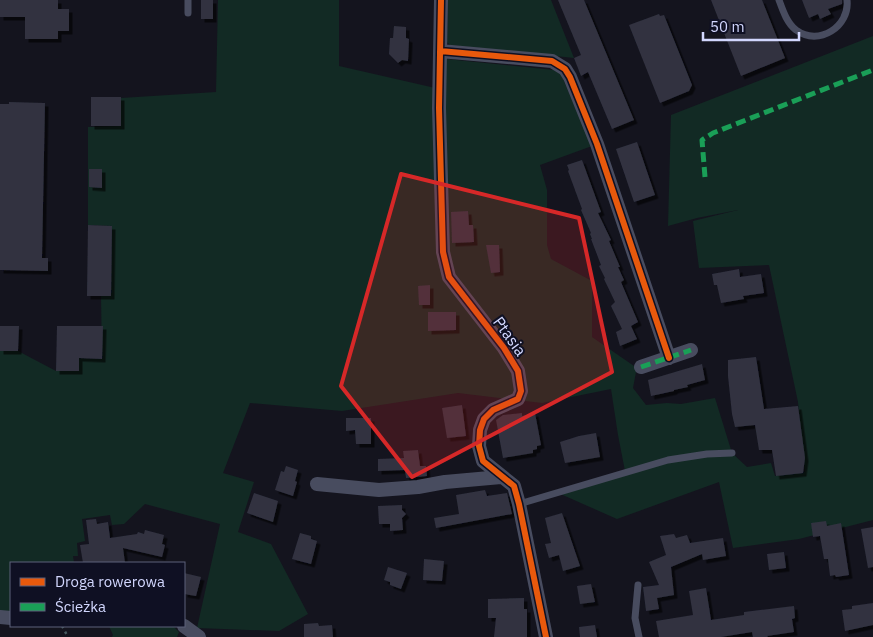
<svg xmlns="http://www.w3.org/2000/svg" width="873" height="637" font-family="'IBM Plex Sans',sans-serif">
<defs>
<filter id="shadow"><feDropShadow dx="3.5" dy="3.5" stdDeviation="0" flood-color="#0009"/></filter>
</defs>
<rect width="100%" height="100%" fill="#14141e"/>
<path fill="#122a24" d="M218,0H339V66L444,90L446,59L554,70L561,74L592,146L540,165L547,190V245L551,259L592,281V337L634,366L636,372L633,388L646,405L667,403L681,404L715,398L732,453L747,467L771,463L775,476L805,472L798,402L769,265L699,268L693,221L738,210L697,218L668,226L671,115L873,36V520L799,539L733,548L719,482L617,519L556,492L625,471L618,435L611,389L542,403L458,393L342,411L250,403L223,473L254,482L238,532L271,544L308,614L279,631L197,628L220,524L145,504L124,524L112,525L110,515L82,519L85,541L77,543L78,556H73L74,563H11V618L0,617V351H18L56,371H79V358L102,359L101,296H111L112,226L88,225V127L121,126V98L216,92Z
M448,0H551L574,58L450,45L447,42Z
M109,626H173L179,632L177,637H112L113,635Z"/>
<path fill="#313240" filter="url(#shadow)" d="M0,0H58V9H69V31H58V39H25V17H0Z
M201,0H213V19H201Z
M558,0H584L634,120L612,129L588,72L581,76L574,58L581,55Z
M711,0H762L785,58L741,76Z
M802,0H842V4L828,9L831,14L820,19L818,14L809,18Z
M659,14L660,16L664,15L692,85L689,91L660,103L629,25Z
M394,26L406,27V38L409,39L408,61L402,60L398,63L389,54L390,38H393Z
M91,97H121V126H91Z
M9,102L45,103L42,258H48V271L0,270V104H9Z
M637,142L655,195L634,202L616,149Z
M582,160L601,212L598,213L611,240L609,241L620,267H618L624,280L621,282L638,322L631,326L637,339L620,346L616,332L622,329L611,306L615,302L604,279L605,278L599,266L601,265L591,239H592L590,234L591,233L581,210L582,209L568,171L569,170L567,165Z
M89,169H102V188L89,187Z
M468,211L469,225H473L474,242L452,243L451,212Z
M88,225L112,226L111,296H87Z
M486,245H499L500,272L491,273Z
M739,269L740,277L761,274L764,293L743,296L744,299L721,303L717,285H714L712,274Z
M430,285V305H419L418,286Z
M428,312H456V330L428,331Z
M0,326H19L18,351H0Z
M57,326H103L102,359L79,358V371H56Z
M756,357L764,409L798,406L805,458L803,473L776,476L772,450H759L755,425L735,427L732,414L728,376V360Z
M702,364L705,380L687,385L688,387L674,390V391L651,396L648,380Z
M462,405L466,436L447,438L442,408Z
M522,413V416L535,413L541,445L537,446V449L533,450V453L503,458L496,420L503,415Z
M346,418H371V444H356L355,430L346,431Z
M596,433L600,457L565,463L560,442L579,436Z
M418,450L420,466H426L427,476L406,478L405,470L378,471V459L404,458L403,451Z
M286,466L298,470L295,481L297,482L293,496L275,490L281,471L284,472Z
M485,490L487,496L507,493L512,514L436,528L434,518L459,514L456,495Z
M254,493L278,501L273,522L247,513Z
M402,505V510L406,514L402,518L403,530L390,531V524H379L378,506Z
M562,513L580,566L563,571L559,555L549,558L545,544L551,543L545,518Z
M96,519L97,524L108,522L110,538L137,534L138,532L144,534L145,530L164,535L162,544L165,545L162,557L123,548L125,563H83L80,545L89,544L86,520Z
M826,521L827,526L841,523L849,575L836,577L835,575L830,576L828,559H824L820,536L813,537L811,523Z
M873,527V567L868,568L861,529Z
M300,533L311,536V539L317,541L311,564L292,559Z
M674,534L676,538L687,535L690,543L723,538L726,556L703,560L702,554L671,567L674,595L657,598L659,609L646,611L643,587L659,585L649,562L666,555L660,536Z
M784,552L786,568L769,570L767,554Z
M424,559L444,561L442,581L423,580Z
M388,567L407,573L401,589L390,585V582L384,580Z
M184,573L201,577L196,596L184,594Z
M591,584L595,602L580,604L577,586Z
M706,588L711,620L744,615V612L794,606L795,618L792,619L794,632L767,636L768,637H753L752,632L721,637H659L656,621L693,615L689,591Z
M524,598V609H527V637H494L496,618H488V599Z
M873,603V625L845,631L842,610L852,609V606Z
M318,623L319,626L332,625L333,637H304V624Z
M595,625L597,637H580L579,627Z"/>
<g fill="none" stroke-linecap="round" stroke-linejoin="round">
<path stroke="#47595f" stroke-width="2.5" stroke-dasharray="2.5 4" stroke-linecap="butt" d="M62,626L68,637"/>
<path stroke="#484c5f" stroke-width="7" d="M188,0V13
M779,0C783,11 787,23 796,30C819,47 850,26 847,0
M519,504L668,460L707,454L732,453
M638,585L635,618L639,637"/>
<path stroke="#484c5f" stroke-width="14" d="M441,0L439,108L443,252L449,277L504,348L518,371L521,391L518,399L493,410L484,419L480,430L479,446L483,461L514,486L519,504L546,637
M440,51L552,61L565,69L570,77L597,144L669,358
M641,367L691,350
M317,484L379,490L418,487L445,482L501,477
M0,617L11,618
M184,626L199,637"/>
<path stroke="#1a9f57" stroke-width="5" stroke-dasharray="10 5" stroke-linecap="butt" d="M705,177L702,140L713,133L873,70
M641,367L691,350"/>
<defs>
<path id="cycleway" d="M441,0L439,108L443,252L449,277L504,348L518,371L521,391L518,399L493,410L484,419L480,430L479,446L483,461L514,486L519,504L546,637
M440,51L552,61L565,69L570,77L597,144L669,358"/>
</defs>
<use href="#cycleway" stroke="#0f1023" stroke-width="9"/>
<use href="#cycleway" stroke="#e8590c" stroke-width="6"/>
</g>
<path fill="#d62828" fill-opacity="0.2" stroke="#d62828" stroke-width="4" stroke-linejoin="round" d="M401,174L579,218L612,372L412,477L341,386Z"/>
<g text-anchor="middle" stroke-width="4" stroke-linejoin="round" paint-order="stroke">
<g font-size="16" fill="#d2d7fe" stroke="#0f1023">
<text transform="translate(510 336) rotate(54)" y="6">Ptasia</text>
</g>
</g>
<rect x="10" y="562" width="175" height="65" fill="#0f1023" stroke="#5d607b"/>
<rect x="20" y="578" width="25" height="8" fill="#e8590c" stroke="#5d607b"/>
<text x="55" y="587" font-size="15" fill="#d2d7fe">Droga rowerowa</text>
<rect x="20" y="603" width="25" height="8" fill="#1a9f57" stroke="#5d607b"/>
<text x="55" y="612" font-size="15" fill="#d2d7fe">Ścieżka</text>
<path d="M703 32v8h96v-8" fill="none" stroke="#d2d7fe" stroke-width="2.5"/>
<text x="710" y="32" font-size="15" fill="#d2d7fe" stroke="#0f1023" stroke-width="4" paint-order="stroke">50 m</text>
</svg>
